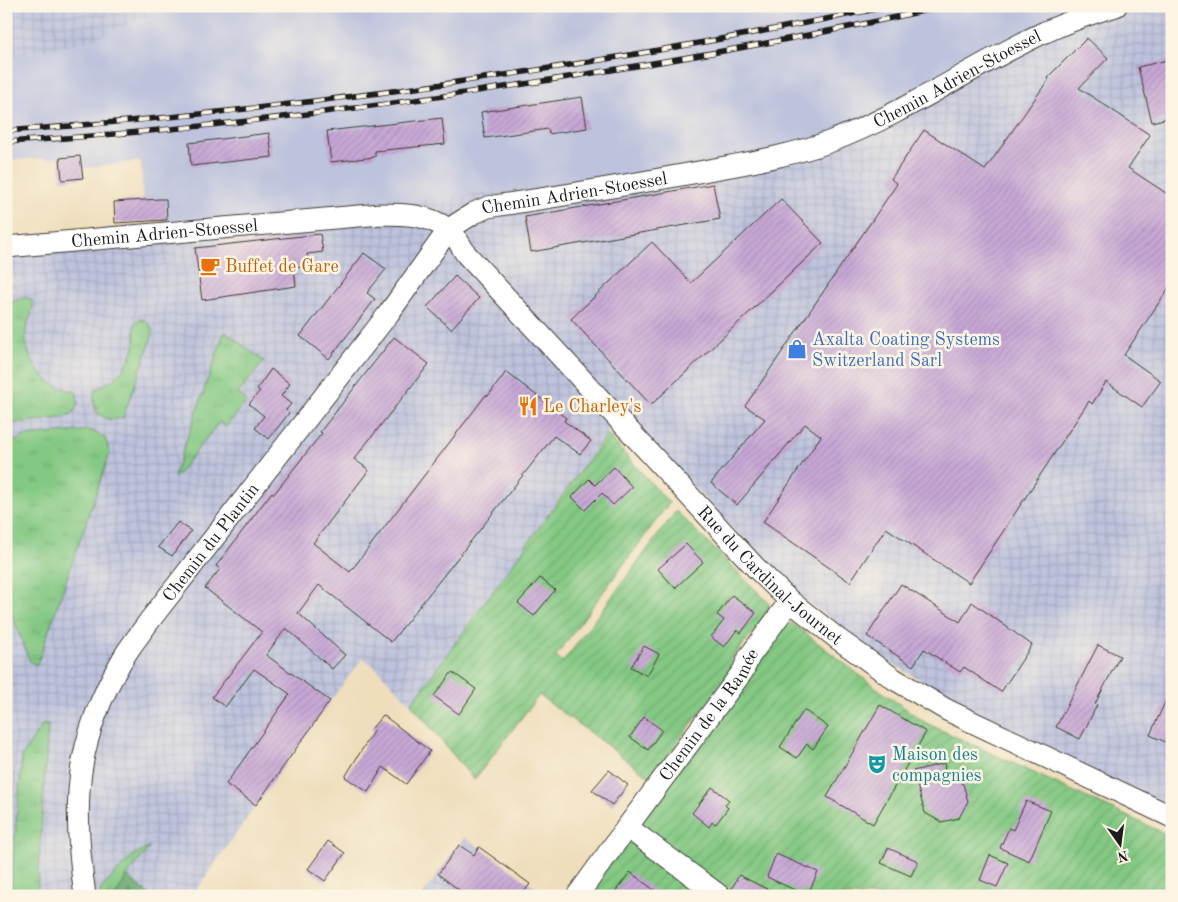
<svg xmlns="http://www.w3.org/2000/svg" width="1178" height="902" font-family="'Old Standard TT',serif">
<defs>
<pattern id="industrial-grid" width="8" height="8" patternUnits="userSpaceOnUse" patternTransform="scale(1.25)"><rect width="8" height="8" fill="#bec3dd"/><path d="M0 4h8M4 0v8" fill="none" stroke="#a3a7bd"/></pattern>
<pattern id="grass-tufts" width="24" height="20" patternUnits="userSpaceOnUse" patternTransform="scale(1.25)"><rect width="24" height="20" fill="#83c883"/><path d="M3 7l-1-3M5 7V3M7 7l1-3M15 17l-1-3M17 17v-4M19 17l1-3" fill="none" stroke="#71ab71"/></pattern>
<pattern id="forest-firs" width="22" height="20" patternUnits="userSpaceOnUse" patternTransform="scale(1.25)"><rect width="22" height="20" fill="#6aac71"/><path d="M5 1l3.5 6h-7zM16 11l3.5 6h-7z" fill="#568b5c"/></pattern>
<pattern id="garden-furrows" width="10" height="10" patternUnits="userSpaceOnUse" patternTransform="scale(1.25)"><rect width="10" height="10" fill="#83c883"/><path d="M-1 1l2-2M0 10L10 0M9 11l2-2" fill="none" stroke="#71ab71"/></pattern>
<pattern id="building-hatch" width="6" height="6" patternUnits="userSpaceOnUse" patternTransform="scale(1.25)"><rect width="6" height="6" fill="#c7a7d5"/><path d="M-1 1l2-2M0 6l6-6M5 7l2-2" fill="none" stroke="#aa8fb6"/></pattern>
</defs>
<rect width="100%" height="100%" fill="#fcf5e5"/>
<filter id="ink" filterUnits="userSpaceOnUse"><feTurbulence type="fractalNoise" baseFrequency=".02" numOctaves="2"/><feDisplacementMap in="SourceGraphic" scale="10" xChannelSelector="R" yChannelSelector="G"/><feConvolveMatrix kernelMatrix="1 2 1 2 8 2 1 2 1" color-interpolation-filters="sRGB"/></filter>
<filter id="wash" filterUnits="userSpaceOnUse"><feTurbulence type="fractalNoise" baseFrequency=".0096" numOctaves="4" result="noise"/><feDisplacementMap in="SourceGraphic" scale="20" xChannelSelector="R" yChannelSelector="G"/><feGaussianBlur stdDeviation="1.12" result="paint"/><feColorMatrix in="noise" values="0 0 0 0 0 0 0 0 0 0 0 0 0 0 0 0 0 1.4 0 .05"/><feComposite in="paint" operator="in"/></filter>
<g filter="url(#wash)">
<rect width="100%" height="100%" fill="#efdebc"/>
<path fill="url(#industrial-grid)" d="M6,6H160L143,18L90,41L27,54L6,56Z
M1080,6H1172V809L989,720L874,653L807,601L758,557L626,413L606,434L411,704L374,666L363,658L330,701L192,896H6V238L432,199L644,174Z
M465,837L530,884L549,896H422Z"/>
<path fill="#bec3dd" d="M160,6H1080L1038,22L902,97L815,135L761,151L644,174L432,199L168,224L166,199L143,200L141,161L83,168V178L62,180L60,158L6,160V56L27,54L90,41L143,18Z"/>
<path fill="url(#grass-tufts)" stroke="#507250" d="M26,297L32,300C35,312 28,319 26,330C24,354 38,378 59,387C66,390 72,389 77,393L78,405L73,413L63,418L15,423L6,419V304Z
M141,319L148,322L153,331L151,340L123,418L110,420L98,414C94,406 92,398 96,389C116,381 132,364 135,341C135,334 133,329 136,322Z
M224,333H227L264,361L238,394L247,401L226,427L219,422L175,478L174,476Z
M90,430L105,438L110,453L37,665L30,662L11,612L6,594V448L13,442L25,436Z
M42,725H48L37,895L10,896L22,756Z
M150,847L127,876L116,896H101L100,890L133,855Z"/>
<path fill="url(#forest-firs)" stroke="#436446" d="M127,876L151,896H116Z"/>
<path fill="url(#garden-furrows)" stroke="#507250" d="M607,434L669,503L555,657L563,662L676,511L769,603L770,611L731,660L736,665L651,778L539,695L474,780L411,704Z
M792,623L871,684L926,723L1172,837V896H781L760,885L754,896H735L730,893L729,894L642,831L641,820L785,624Z
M635,841L709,896H585L624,842Z"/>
<g id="blocks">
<path fill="url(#building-hatch)" d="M1087,38L1108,58L1079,88L1150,135L1128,168L1172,197V283L1124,355L1161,381L1142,407L1106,382L1092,404L1089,401L969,583L886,528L850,582L763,522L821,436L805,424L737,505L711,483L765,419L745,406L897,184L891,179L924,130L985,170L1048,80L1047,78Z
M1172,59V117L1152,122L1138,67Z
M582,97L587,128L549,134L548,129L485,138L481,112Z
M442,118L445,144L375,151V157L331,162L327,131Z
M269,133L272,157L191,166L189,143Z
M80,156L83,178L62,180L60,158Z
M713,184L720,219L531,252L525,217Z
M159,199H166L167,220L115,223L114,202Z
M781,199L823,243L651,405L571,319L652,242L691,283Z
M320,234L323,252L307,254L309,266L294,268L296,286L202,300L195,248Z
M364,253L386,269L367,293L375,299L329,359L300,336Z
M455,276L479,298L451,329L427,307Z
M394,337L429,364L354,459L369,470L313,543L350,572L486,395L488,396L506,372L566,418L564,421L591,441L580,454L554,436L391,642L319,585L298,613L345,655L332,669L286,628L266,655L330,701L256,805L226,784L290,694L254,669L225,707L212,697L262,632L205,588L220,569L216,566L272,492L274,494L322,433L320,432Z
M271,369L290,384L281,396L291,404L286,410L289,413L269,439L255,428L264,416L249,404L260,391L257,389Z
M614,467L632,487L613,505L602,493L585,510L572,497L589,479L595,485Z
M178,522L191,531L172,556L158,547Z
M686,544L703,562L675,588L658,569Z
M540,578L555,590L534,616L518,603Z
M901,584L960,622L972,602L1032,645L1001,692L964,667L960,672L924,649L913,666L867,636Z
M732,595L756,613L741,633L737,630L724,647L711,637L724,620L717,615Z
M1098,645L1120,656L1095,704L1097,705L1080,739L1056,727Z
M644,646L659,654L647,676L631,667Z
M452,672L476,689L459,714L434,696Z
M1172,687V745L1150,735Z
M880,705L926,732L873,824L827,797Z
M804,710L828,727L813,749L807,744L797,758L780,747Z
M383,715L430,751L406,784L383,767L368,792L345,777L374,730L372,728Z
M644,717L662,730L648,750L630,737Z
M945,763L944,773L963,784L968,801L959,818L941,822L925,813L913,771Z
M609,770L628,785L612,805L592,790Z
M712,787L729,800L725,805L728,808L716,824L712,822L709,827L692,813Z
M1026,801L1051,811L1029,861L1000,848L1009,828L1013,830Z
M328,841L345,853L325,881L308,869Z
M459,845L474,855L479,847L530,884L521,896H467L438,874Z
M888,848L918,861L911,876L881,863Z
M776,854L818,872L809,892L803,889L801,893L767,877Z
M990,855L1008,863L997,887L980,880Z
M630,872L662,896H612Z
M739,875L781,896H732L731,890Z"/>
</g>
</g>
<g filter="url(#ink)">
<use href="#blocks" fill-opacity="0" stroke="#3c3934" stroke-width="1"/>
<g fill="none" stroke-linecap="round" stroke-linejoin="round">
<defs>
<g id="minor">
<path id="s1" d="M6,247L381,214C404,214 427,214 448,229C455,234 461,246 466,254L756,568L790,601L838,639L894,679L947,710L1172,817"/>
<path id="s2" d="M85,896C72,805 74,742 122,660C130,646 141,633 150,620L389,313L449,229L474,213L488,207C561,196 633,184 704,171C746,163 789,156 829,142C905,114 972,66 1045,32C1068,22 1091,13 1116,6"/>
<path d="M577,896L627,827"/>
<path id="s3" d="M720,896L627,827L743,671L749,657L790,601"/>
</g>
</defs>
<use href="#minor" stroke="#3c3934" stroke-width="23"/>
<use href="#minor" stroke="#fff" stroke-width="21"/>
<defs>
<path id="rail" d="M6,131C304,110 599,66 891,6
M6,142C203,130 399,105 593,73C711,54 829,33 945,6"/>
</defs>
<use href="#rail" stroke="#1c1c1c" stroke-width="5.5"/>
<use href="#rail" stroke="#fcf5e5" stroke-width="4" stroke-dasharray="11" stroke-linecap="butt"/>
</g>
</g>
<defs>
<symbol id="cafe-bare" viewBox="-9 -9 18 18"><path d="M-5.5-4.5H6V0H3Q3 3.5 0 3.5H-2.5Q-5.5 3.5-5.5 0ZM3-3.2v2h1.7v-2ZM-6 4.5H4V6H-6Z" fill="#e8710a" stroke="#fcf5e5" stroke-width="2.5" paint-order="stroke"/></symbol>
<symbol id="shop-bare" viewBox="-9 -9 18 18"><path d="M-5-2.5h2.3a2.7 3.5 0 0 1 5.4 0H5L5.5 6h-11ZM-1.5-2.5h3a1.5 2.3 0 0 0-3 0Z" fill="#3f7fe0" stroke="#fcf5e5" stroke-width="2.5" paint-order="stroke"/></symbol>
<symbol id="restaurant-bare" viewBox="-9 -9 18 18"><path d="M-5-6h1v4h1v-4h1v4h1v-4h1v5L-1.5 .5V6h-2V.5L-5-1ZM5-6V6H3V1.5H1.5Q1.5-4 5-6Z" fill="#e8710a" stroke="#fcf5e5" stroke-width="2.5" paint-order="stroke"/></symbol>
<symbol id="theatre-bare" viewBox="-9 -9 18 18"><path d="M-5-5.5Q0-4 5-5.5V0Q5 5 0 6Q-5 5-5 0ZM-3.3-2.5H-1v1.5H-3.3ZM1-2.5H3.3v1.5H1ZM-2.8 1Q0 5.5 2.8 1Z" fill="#0f9aa8" stroke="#fcf5e5" stroke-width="2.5" paint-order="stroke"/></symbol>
</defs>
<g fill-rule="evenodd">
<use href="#cafe-bare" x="196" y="252" width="28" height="28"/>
<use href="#shop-bare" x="783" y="335" width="28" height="28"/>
<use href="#restaurant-bare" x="514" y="392" width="28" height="28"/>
<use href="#theatre-bare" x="863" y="750" width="28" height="28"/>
</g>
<g text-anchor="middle" stroke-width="5" stroke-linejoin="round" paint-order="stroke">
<g font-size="18" fill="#1c1c1c" stroke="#fcf5e5">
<text dy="6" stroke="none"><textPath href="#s2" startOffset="1321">Chemin Adrien-Stoessel</textPath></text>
<text dy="6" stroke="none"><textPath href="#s2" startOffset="918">Chemin Adrien-Stoessel</textPath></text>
<text dy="6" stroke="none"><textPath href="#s1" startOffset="159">Chemin Adrien-Stoessel</textPath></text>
<text dy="6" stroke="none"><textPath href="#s2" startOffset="392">Chemin du Plantin</textPath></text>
<text dy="6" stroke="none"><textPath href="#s1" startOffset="920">Rue du Cardinal-Journet</textPath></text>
<text dy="6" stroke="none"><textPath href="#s3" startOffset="255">Chemin de la Ramée</textPath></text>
</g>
<g font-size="18" fill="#c56008" stroke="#fcf5e5" text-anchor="start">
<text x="225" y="272">Buffet de Gare</text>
<text x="543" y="412">Le Charley's</text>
</g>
<g font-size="18" fill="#366cbe" stroke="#fcf5e5" text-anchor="start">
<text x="812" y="345">Axalta Coating Systems<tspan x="812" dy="21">Switzerland Sarl</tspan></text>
</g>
<g font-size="18" fill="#0d838f" stroke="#fcf5e5" text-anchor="start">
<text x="892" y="760">Maison des<tspan x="892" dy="21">compagnies</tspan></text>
</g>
</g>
<rect width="1178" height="902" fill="none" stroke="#fcf5e5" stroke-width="25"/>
<g transform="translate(1120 844) rotate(166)" stroke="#fcf5e5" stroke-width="4" paint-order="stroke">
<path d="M0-4L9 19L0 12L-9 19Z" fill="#1c1c1c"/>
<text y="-8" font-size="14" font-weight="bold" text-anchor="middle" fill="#1c1c1c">N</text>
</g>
</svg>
